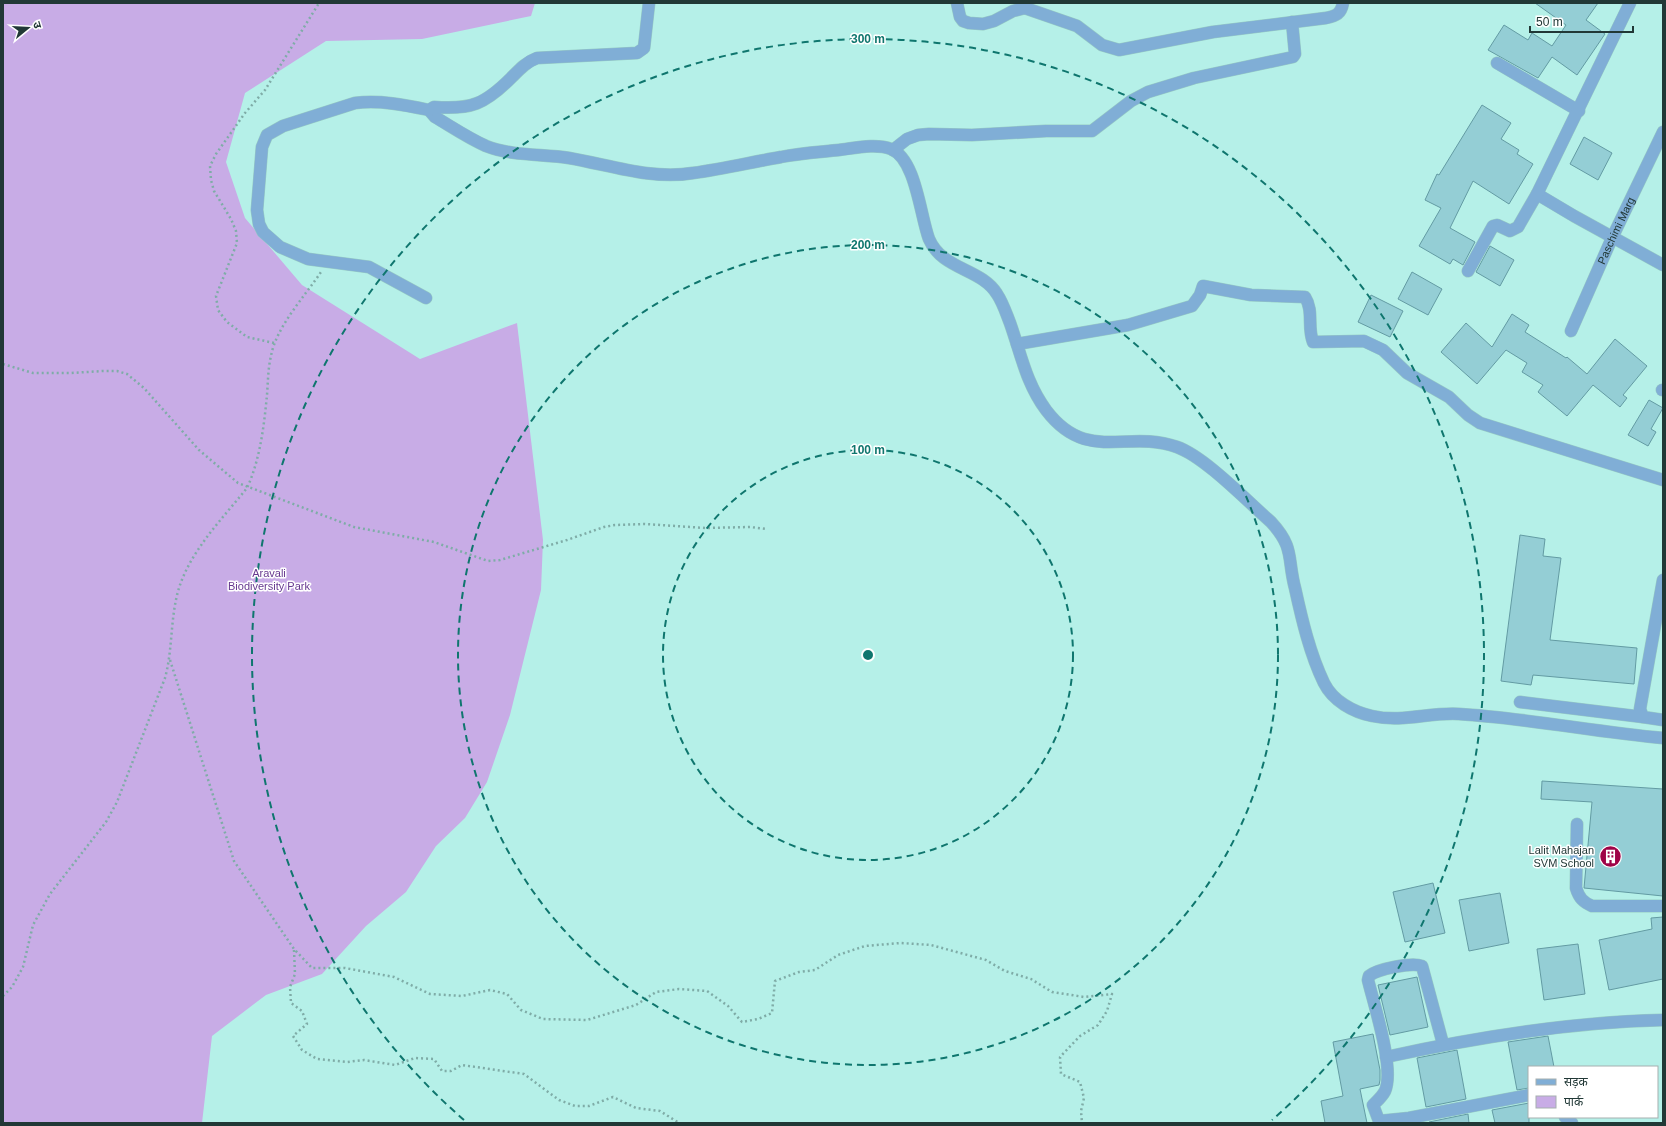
<svg xmlns="http://www.w3.org/2000/svg" width="1666" height="1126" font-family="Helvetica,'Noto Sans Devanagari',sans-serif">
<rect width="100%" height="100%" fill="#b5f0e8"/>
<path fill="#c8ace6" d="M3,3H535L531,16L422,39L326,41L245,93L226,162L245,218L302,285L420,359L517,323L543,540L541,590L510,715L487,782L465,818L436,846L406,892L366,926L322,974L266,995L212,1036L202,1123H3Z"/>
<path fill="#94ced5" stroke="#639ba3" d="M1535,3H1598L1586,20L1605,34L1577,75L1552,57L1538,78L1488,50L1504,25L1528,40L1532,33L1552,46L1566,25Z
M1482,105L1511,123L1501,139L1519,150L1517,154L1533,164L1509,204L1473,181L1450,228L1475,242L1463,265L1453,259L1450,264L1419,246L1441,208L1425,200L1437,174L1439,175Z
M1584,137L1612,153L1598,180L1570,164Z
M1490,246L1514,260L1500,286L1476,272Z
M1412,272L1442,289L1428,315L1398,299Z
M1371,295L1403,311L1390,337L1358,322Z
M1512,314L1529,325L1525,332L1566,358L1567,357L1587,374L1615,339L1647,366L1623,395L1627,398L1620,407L1593,385L1567,416L1538,392L1543,385L1522,372L1527,363L1506,350L1477,384L1441,352L1466,323L1492,347Z
M1649,400L1663,408L1651,429L1656,432L1648,446L1628,435Z
M1520,535L1545,539L1543,556L1561,558L1550,640L1637,648L1634,684L1533,675L1531,685L1501,681Z
M1542,781L1663,789V896L1584,888L1592,802L1541,799Z
M1433,883L1445,933L1405,942L1393,892Z
M1500,893L1509,943L1469,951L1459,900Z
M1663,917V979L1609,990L1599,940L1652,929L1651,918Z
M1578,944L1585,994L1544,1000L1537,949Z
M1417,977L1428,1027L1390,1035L1378,985Z
M1373,1034L1380,1070V1080L1379,1085L1360,1089L1367,1123H1325L1321,1101L1343,1096L1333,1042Z
M1548,1036L1554,1067H1529V1088L1517,1090L1508,1042Z
M1457,1050L1466,1099L1426,1107L1417,1058Z
M1529,1103V1123H1495L1492,1110Z
M1468,1114L1469,1123H1429V1122Z"/>
<g fill="none" stroke-linecap="round" stroke-linejoin="round">
<defs>
<g id="minor">
<path d="M957,3L960,17L963,21L969,23L983,24L994,21L1013,11L1025,8L1077,26L1102,45L1119,50L1213,32L1326,18C1336,16 1341,14 1343,3"/>
<path d="M1497,63L1579,111"/>
<path d="M429,110L435,117C452,127 468,138 486,146C511,156 542,154 569,158C610,165 651,180 693,173C723,169 752,162 781,157C800,153 820,152 839,150C855,148 876,143 891,149C916,159 920,215 929,239C942,270 981,268 997,294C1003,303 1006,313 1010,323C1021,354 1026,383 1046,410C1087,464 1126,429 1177,447C1205,457 1247,501 1271,522C1295,548 1287,558 1295,588C1302,620 1310,654 1324,683C1333,701 1353,712 1372,716C1403,723 1429,712 1459,714C1527,718 1595,732 1663,738"/>
<path d="M893,150L907,139L918,135L929,134L972,135L1046,131H1092L1131,101L1148,92L1194,78L1293,57L1295,54L1292,22"/>
<path d="M1537,194L1574,216L1663,265"/>
<path d="M1468,271L1493,226L1497,225L1510,231L1518,227L1537,194L1630,3"/>
<path d="M426,298L369,267L308,259L280,247L263,232L259,224L257,210L262,147L267,135L283,126L355,103C380,100 405,105 429,110L434,107C471,110 485,104 511,78C519,70 526,62 537,58L637,53L644,48L649,3"/>
<path id="s1" d="M1571,331L1612,238L1663,132"/>
<path d="M1017,344L1128,325L1192,306L1200,295L1203,286L1251,295L1305,297C1314,311 1307,327 1313,342L1364,341L1383,350L1407,373L1449,397L1468,415L1480,423L1663,480"/>
<path d="M1662,390H1663"/>
<path d="M1663,580L1640,709L1643,717L1663,720"/>
<path d="M1520,702L1643,717"/>
<path d="M1577,824L1576,888C1579,898 1583,902 1592,906H1663"/>
<path d="M1443,1044L1422,966C1412,962 1377,969 1369,976L1368,980C1374,1005 1395,1069 1385,1091C1382,1097 1377,1101 1373,1105L1379,1121L1409,1118L1529,1095"/>
<path d="M1386,1057C1477,1037 1570,1022 1663,1020"/>
<path d="M1565,1117L1572,1123"/>
</g>
</defs>
<use href="#minor" stroke="#97cbc4" stroke-width="13"/>
<path stroke="#7faca7" stroke-width="2.5" stroke-dasharray="2 3" stroke-linecap="butt" d="M274,343L247,337L227,322L218,310L216,296L237,243L236,231L231,219L214,191L211,180L210,166L216,154L245,113L265,90L319,3
M3,364L33,373H71L103,371H117L127,374L144,388L199,450L238,483L354,527L434,542L488,561L500,560L567,540L604,527L615,525L645,524L705,528L750,527L766,529
M170,660L234,861L294,949L312,968H345L394,977L430,994L462,996L490,990L507,994L521,1010L543,1019L587,1020L636,1005L656,992L679,989L707,991L728,1006L742,1022L758,1019L772,1013L775,981L799,972L815,970L838,955L865,946L901,943L931,945L986,960L1005,971L1031,979L1052,992L1084,997L1112,994L1107,1011L1098,1025L1080,1036L1060,1057L1061,1074L1080,1082L1084,1098L1081,1111L1082,1123
M294,950L295,974L290,987L291,1003L302,1011L307,1024L293,1036L302,1050L317,1059L347,1062L364,1060L395,1065L415,1058L434,1059L442,1071H451L462,1065L524,1074L559,1100L575,1106H589L613,1097L636,1108L660,1111L679,1123
M3,996L12,987L23,967L33,925L50,894L106,822L117,802L165,678C173,649 170,617 179,588C191,550 223,518 247,488C260,460 264,426 267,395C268,382 268,368 271,356C276,327 305,296 321,272"/>
<use href="#minor" stroke="#80aed6" stroke-width="12"/>
</g>
<g fill="none" stroke="#0f766e" stroke-width="2" stroke-dasharray="7 5">
<circle cx="868" cy="655" r="205"/>
<circle cx="868" cy="655" r="410"/>
<path d="M464 1120A616 616 0 1 1 1272 1120"/>
</g>
<defs>
<symbol id="building-disc" viewBox="-11 -11 22 22"><circle r="9.5" fill="#9f0347" stroke="#fff"/><path d="M-4-6H4V6H1V3H-1V6H-4ZM-2.5-4.3h1.7v1.8h-1.7ZM.8-4.3h1.7v1.8H.8ZM-2.5-1h1.7V.8h-1.7ZM.8-1h1.7V.8H.8Z" fill="#fff"/></symbol>
</defs>
<g fill-rule="evenodd">
<use href="#building-disc" x="1598" y="844" width="25" height="25"/>
</g>
<g text-anchor="middle" stroke-width="3" stroke-linejoin="round" paint-order="stroke">
<g font-size="11" fill="#213836" stroke="#fff">
<text dy="4" stroke="none"><textPath href="#s1" startOffset="110">Paschimi Marg</textPath></text>
</g>
<g font-size="11" fill="#66388f" stroke="#fff">
<text x="269" y="577">Aravali<tspan x="269" dy="13">Biodiversity Park</tspan></text>
</g>
<g font-size="11" fill="#213836" stroke="#fff" text-anchor="end">
<text x="1594" y="854">Lalit Mahajan<tspan x="1594" dy="13">SVM School</tspan></text>
</g>
</g>
<circle cx="868" cy="655" r="6" fill="#0f766e" stroke="#fff" stroke-width="2"/>
<g font-size="12" text-anchor="middle" font-weight="bold" fill="#0f766e" stroke="#fff" stroke-width="3" stroke-linejoin="round" paint-order="stroke">
<text x="868" y="43">300 m</text>
<text x="868" y="249">200 m</text>
<text x="868" y="454">100 m</text>
</g>
<rect width="1666" height="1126" fill="none" stroke="#213836" stroke-width="8"/>
<rect x="1528" y="1066" width="130" height="52" fill="#ffffff" stroke="#a6afaf"/>
<rect x="1536" y="1079" width="20" height="6" fill="#80aed6" stroke="#a6afaf"/>
<text x="1564" y="1086" font-size="12" fill="#213836">सड़क</text>
<rect x="1536" y="1096" width="20" height="12" fill="#c8ace6" stroke="#a6afaf"/>
<text x="1564" y="1106" font-size="12" fill="#213836">पार्क</text>
<g transform="translate(28 28) rotate(72)" stroke="#ffffff" stroke-width="3" paint-order="stroke">
<path d="M0-3L7 15L0 10L-7 15Z" fill="#213836"/>
<text y="-6" font-size="11" font-weight="bold" text-anchor="middle" fill="#213836">उ</text>
</g>
<path d="M1530 26v6h103v-6" fill="none" stroke="#213836" stroke-width="2"/>
<text x="1536" y="26" font-size="12" fill="#213836" stroke="#ffffff" stroke-width="3" paint-order="stroke">50 m</text>
</svg>
